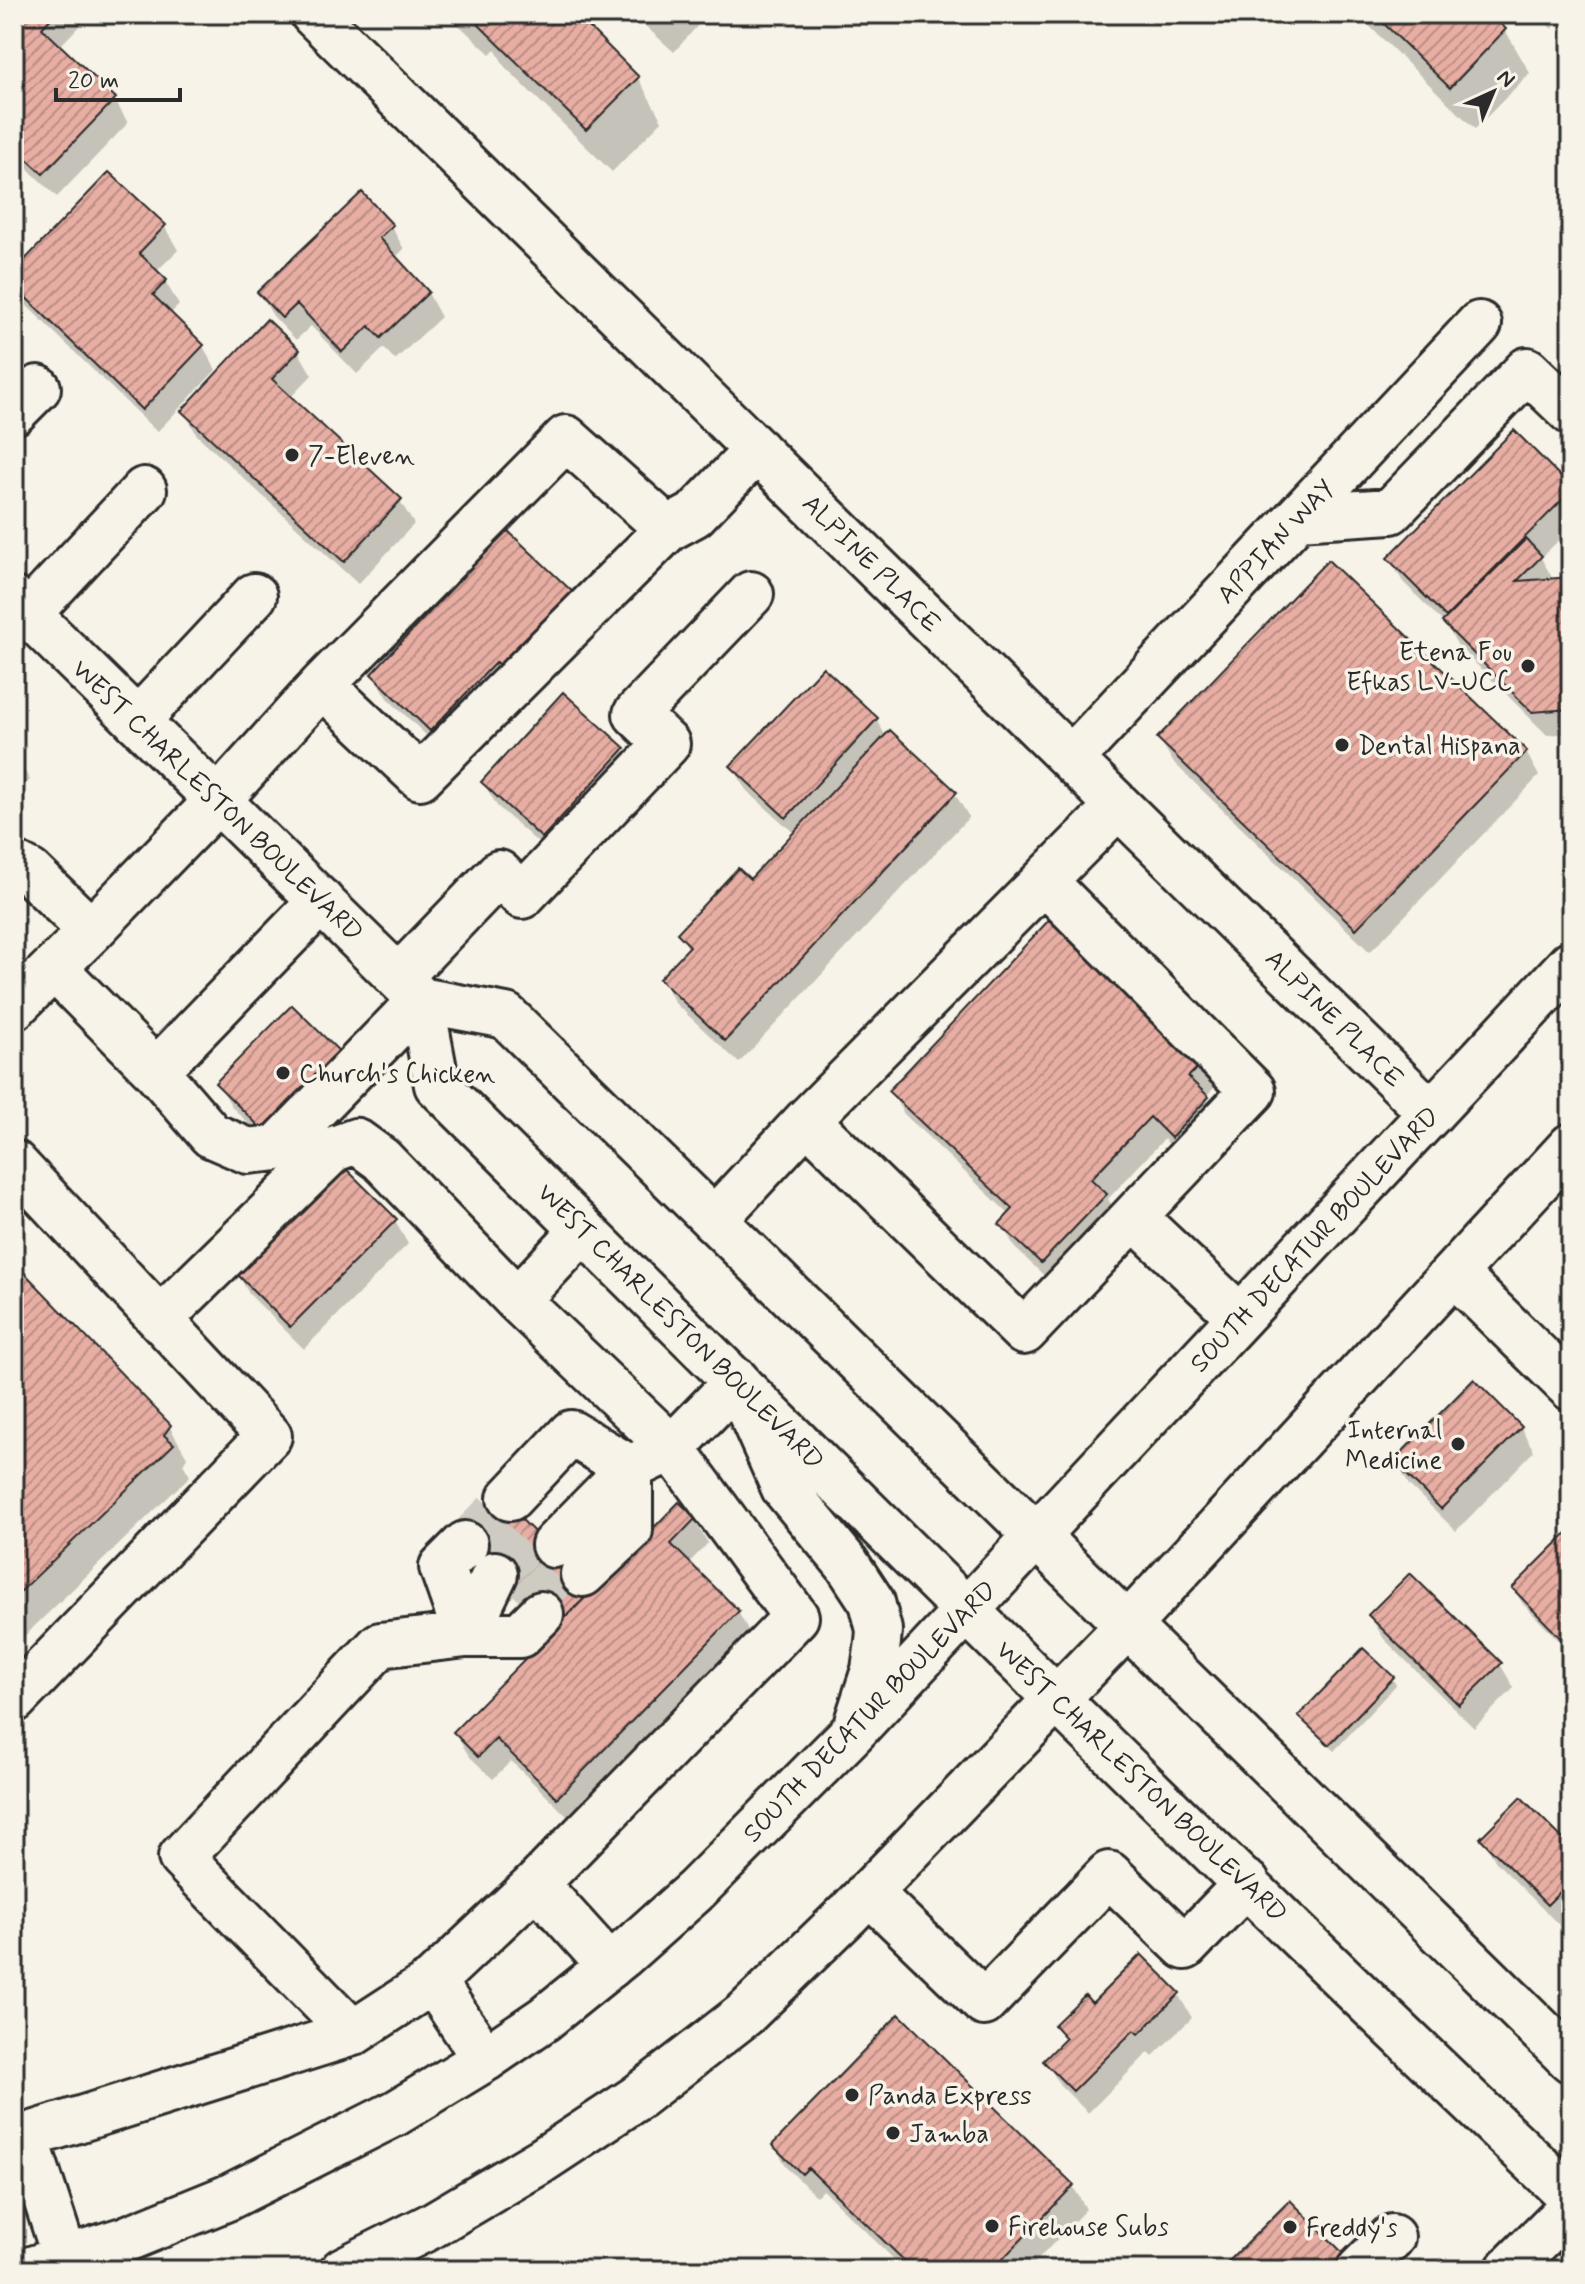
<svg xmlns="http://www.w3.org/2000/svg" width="1585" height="2284" font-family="Mynerve,sans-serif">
<defs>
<pattern id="building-hatch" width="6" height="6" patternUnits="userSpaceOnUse" patternTransform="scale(2)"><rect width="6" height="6" fill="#e8aea3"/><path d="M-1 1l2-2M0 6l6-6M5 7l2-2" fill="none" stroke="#bc8e85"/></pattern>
</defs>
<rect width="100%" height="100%" fill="#f7f3e8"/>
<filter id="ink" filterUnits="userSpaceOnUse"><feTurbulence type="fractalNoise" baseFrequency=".0125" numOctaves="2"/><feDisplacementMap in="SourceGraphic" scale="16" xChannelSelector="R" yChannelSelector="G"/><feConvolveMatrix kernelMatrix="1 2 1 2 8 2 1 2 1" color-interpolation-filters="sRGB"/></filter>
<g filter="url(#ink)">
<path fill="#0003" d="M14,14H91L59,47L114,99L128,123L57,197L26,167L14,179Z
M447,14H573L638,78L662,121L612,172L505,67L495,49L490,54Z
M632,14H708L674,52Z
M1357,14H1488L1505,30L1530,73L1475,129Z
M1536,14H1566L1552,29Z
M164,226L178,250L156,272L165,281L179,305L170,314L203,346L216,370L157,432L23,302L14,288V274Z
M391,226L404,249L395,258L428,293L441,317L395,360L384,348L357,374L311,326L296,340L273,316L259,292Z
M298,351L312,375L290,398L400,501L414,524L358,584L197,435L184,411Z
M1571,489V528L1541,558L1554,581L1571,579V733L1547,735L1458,646L1446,625L1403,582L1389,558Z
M574,597L445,753L387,698L373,675Z
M823,670L877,720L886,737L955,794L969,817L739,1063L675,1003L662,979L689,950L680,934L750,882L795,834L746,790L733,766Z
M1159,738L1526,752L1539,776L1370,952L1173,762Z
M623,749L637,773L557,860L497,806L483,782Z
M14,754L30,780L14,796Z
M348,1063L287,1162L232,1107L218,1083Z
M1201,1064L1215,1087L1205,1097L1221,1122L1186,1160L1164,1139L1108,1199L1119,1218L1055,1286L1015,1248L1002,1224L1010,1215L904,1114L891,1091Z
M395,1221L408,1244L304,1349L249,1294L236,1270Z
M14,1264L169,1426L187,1457L183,1464L190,1476L14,1646Z
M1521,1428L1534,1451L1456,1531L1409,1485L1396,1462Z
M694,1520L708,1543L688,1564L738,1612L751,1635L571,1820L511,1761L493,1779L469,1756L455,1733L561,1624L476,1543L593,1592Z
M1571,1532V1653L1523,1604L1514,1589Z
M1370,1616L1500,1664L1514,1688L1474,1728L1384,1639Z
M1392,1678L1396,1685L1334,1751L1305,1724L1301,1717Z
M1482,1838L1571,1849V1917L1561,1927L1496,1862Z
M1178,1994L1192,2018L1153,2056L1149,2052L1088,2113L1060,2085L1046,2061L1066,2042L1056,2025L1092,2005Z
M774,2145L1073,2186L1086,2209L1028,2270H905L823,2190L816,2196L788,2169Z
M1290,2202L1352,2270H1223Z"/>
<path fill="url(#building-hatch)" stroke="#2b2b2b" stroke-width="2" d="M14,14H55L42,28L116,98L43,174L14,147Z
M487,14H576L639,77L586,130L478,24Z
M1374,14H1491L1506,29L1450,88Z
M109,172L166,225L139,253L167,280L153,295L204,345L142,410L14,286V271Z
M362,192L393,225L379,238L429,292L381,338L369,326L342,352L297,304L282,318L257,292Z
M267,319L300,350L272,379L402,499L344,562L181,411Z
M1514,430L1571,487V491L1446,617L1387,558Z
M507,530L576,595L505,671L496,662L430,731L371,674Z
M1526,539L1542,556L1517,581L1571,577V709L1532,712L1442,622Z
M1328,560L1527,751L1356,929L1157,738Z
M823,667L878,718L786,818L730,766Z
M563,692L625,748L542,838L481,782Z
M890,730L957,792L725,1041L659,979L690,946L677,933L738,868L750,879Z
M1050,919L1203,1062L1188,1077L1209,1097L1171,1138L1150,1117L1091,1179L1107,1194L1041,1263L999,1224L1013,1209L888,1091Z
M292,1005L350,1062L273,1140L215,1083Z
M340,1163L397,1219L290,1327L233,1270Z
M14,1262L171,1425L164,1435L174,1444L14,1598Z
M1474,1379L1522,1427L1441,1509L1393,1461Z
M503,1501L593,1590L560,1622L469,1535Z
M679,1502L696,1518L671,1544L739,1611L557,1798L496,1739L478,1757L453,1732Z
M1571,1529V1649L1512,1588Z
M1410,1573L1502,1663L1459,1705L1368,1615Z
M1363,1648L1394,1677L1329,1745L1298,1716Z
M1521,1797L1571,1847V1881L1547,1905L1480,1838Z
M1141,1954L1180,1993L1139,2034L1134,2030L1073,2091L1043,2061L1066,2038L1054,2025L1085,1995L1092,2003Z
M899,2014L1074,2185L992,2270H914L808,2168L802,2174L772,2145Z
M1290,2200L1345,2255L1330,2270H1220Z"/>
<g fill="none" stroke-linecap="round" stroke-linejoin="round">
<path stroke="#cecbc2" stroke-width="44" stroke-dasharray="44 22" stroke-linecap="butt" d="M465,1544L510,1498
M495,1574L540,1529
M525,1607L572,1560"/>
<defs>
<path id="minor" d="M313,14L1431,1113
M14,412L38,388
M1298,517L1391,511L1527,370L1571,412
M28,614L144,490
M322,685L420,777L668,529L694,515L757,450
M137,721L254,596
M1071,759L1479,324
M14,864L30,872L91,931
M1044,881L1253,1091L1024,1332L807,1120L1118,806
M54,968L156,1071L321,901
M399,977L499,873L522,896L667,744L636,714L751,594
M14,1007L91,931L218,800L322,685L566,438L668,529
M156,1071L211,1135L248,1151L277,1148L421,1000
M14,1163L269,1436L14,1700
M1134,1217L1240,1317
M714,1220L807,1120
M1454,1273L1571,1388
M517,1300L583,1230
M510,1498L571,1433L630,1468
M465,1544L442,1567L466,1635
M554,1545L630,1468L672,1448L737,1381
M583,1574L630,1530V1468
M466,1635L495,1574
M536,1884L610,1966
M869,1892L984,2003L1109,1874L1185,1947L1247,1883
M433,1981L485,2059
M353,2033L181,1857L380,1645L466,1635H520L541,1614
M26,2137L69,2270
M14,2140L353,2033L433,1981L536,1884L796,1617L672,1448L517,1300L381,1159L356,1141L334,1149L160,1319
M1359,2270L1392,2237
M1508,2270L1571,2207"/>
<path id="major" d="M14,600L421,1000L437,1085C813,1458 1187,1833 1571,2197
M421,1000L506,1016L1571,2060
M747,1405L784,1488L847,1564L872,1602L879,1630L878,1642L874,1670L857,1722
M28,2270L126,2239L227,2198L396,2113L485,2059L544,2019L622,1956L695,1891L853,1732L1571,963
M343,2270L431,2226L541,2161L638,2097L745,2014L849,1913L1128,1625L1571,1146"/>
</defs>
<use href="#minor" stroke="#2b2b2b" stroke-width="50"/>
<use href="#major" stroke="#2b2b2b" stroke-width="50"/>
<use href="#minor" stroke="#f7f3e8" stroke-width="44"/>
<use href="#major" stroke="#f7f3e8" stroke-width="44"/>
</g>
</g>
<g fill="#2b2b2b" stroke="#f7f3e8" stroke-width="3">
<circle cx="292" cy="455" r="8"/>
<circle cx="1528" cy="666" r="8"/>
<circle cx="1342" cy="745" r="8"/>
<circle cx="283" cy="1073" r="8"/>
<circle cx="1458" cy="1444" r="8"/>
<circle cx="852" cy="2095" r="8"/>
<circle cx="893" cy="2133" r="8"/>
<circle cx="992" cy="2226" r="8"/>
<circle cx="1290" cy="2227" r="8"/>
</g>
<g text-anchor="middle" stroke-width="7" stroke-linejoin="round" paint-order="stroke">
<g font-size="26" fill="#2b2b2b" stroke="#f7f3e8" text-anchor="start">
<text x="308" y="464">7-Eleven</text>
<text x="1512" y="660" text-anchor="end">Etena Fou<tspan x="1512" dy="30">Efkas LV-UCC</tspan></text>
<text x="1358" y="754">Dental Hispana</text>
<text x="299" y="1082">Church's Chicken</text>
<text x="1442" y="1438" text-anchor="end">Internal<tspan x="1442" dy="30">Medicine</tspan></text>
<text x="868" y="2104">Panda Express</text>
<text x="909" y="2142">Jamba</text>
<text x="1008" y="2235">Firehouse Subs</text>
<text x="1306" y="2236">Freddy's</text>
</g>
<g font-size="26" fill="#2b2b2b" stroke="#f7f3e8">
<text transform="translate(1275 541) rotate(-47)" y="9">APPIAN WAY</text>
<text transform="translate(872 563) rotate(45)" y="9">ALPINE PLACE</text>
<text transform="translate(218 800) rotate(44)" y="9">WEST CHARLESTON BOULEVARD</text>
<text transform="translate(1335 1018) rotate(45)" y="9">ALPINE PLACE</text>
<text transform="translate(1314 1239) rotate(-47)" y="9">SOUTH DECATUR BOULEVARD</text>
<text transform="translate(681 1326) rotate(45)" y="9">WEST CHARLESTON BOULEVARD</text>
<text transform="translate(869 1711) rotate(-46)" y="9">SOUTH DECATUR BOULEVARD</text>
<text transform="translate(1142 1781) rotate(44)" y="9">WEST CHARLESTON BOULEVARD</text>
</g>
</g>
<rect width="1585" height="2284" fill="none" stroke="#f7f3e8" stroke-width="48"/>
<rect x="24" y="24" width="1537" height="2236" fill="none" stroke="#2b2b2b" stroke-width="3" filter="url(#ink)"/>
<g transform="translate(1493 92) rotate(44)" stroke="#f7f3e8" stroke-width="6" paint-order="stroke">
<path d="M0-6L14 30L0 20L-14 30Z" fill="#2b2b2b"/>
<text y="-12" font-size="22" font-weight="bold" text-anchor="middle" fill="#2b2b2b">N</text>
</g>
<path d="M56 88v12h124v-12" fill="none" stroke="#2b2b2b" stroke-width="4"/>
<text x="68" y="88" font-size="24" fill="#2b2b2b" stroke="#f7f3e8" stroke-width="6" paint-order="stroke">20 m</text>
</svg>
